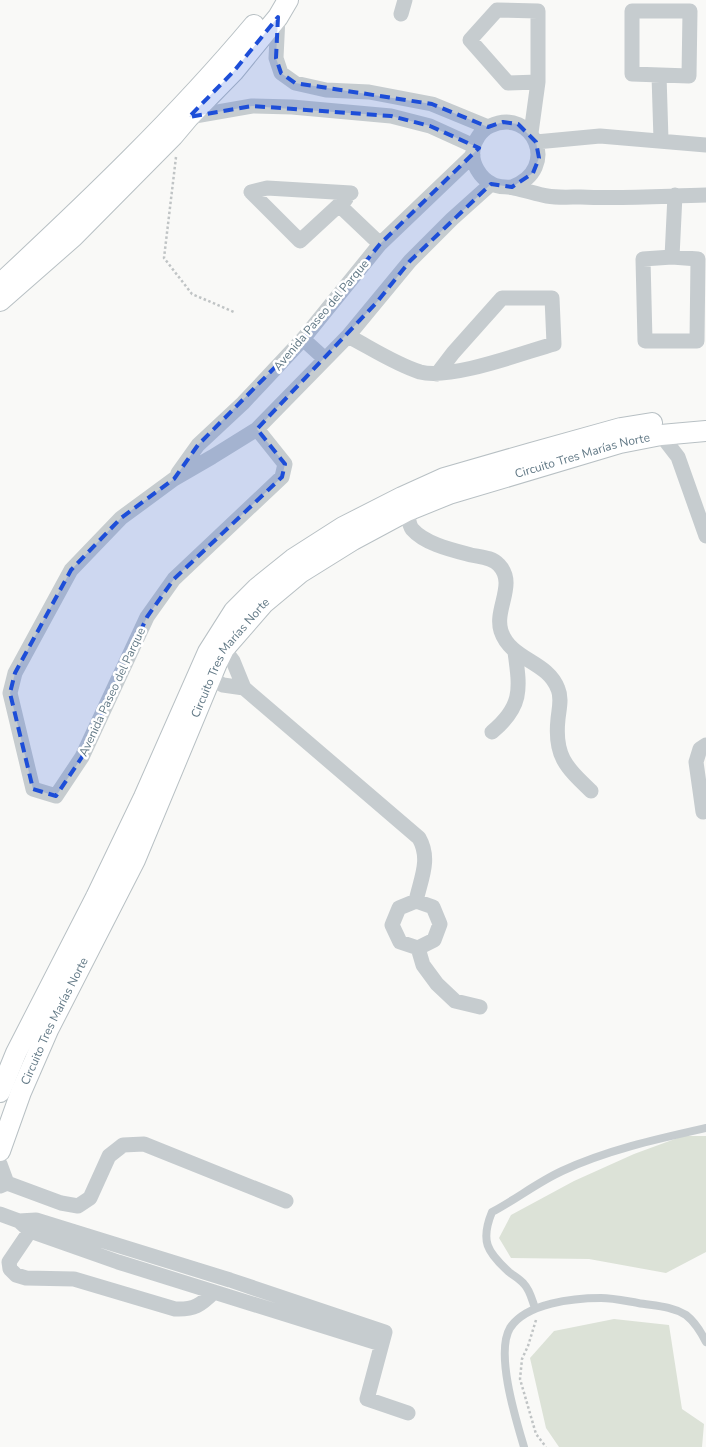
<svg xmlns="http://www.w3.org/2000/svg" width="706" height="1447" font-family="'Nunito Sans',sans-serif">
<rect width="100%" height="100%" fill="#f9f9f7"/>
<path fill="#dce2d7" d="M683,1136H706V1252L666,1273L589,1259L511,1258L499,1238L511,1215L574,1181L634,1154Z
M614,1319L669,1325L682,1409L704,1424L702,1447H559L546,1428L530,1358L554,1331Z"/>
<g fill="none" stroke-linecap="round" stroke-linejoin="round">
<defs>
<g id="secondary">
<path d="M0,284C88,202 176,118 254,25"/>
<path d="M0,301L73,237L173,136L189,117L234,71L278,17L288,0"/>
<path d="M0,1092L16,1053L96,897L144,797L208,652L234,611L257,588L293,559L343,527L402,497L444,478L531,453L621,428L652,423"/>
<path id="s1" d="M0,1151L21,1092L48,1030L135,860L217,663L224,649L264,603L300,573L353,540L407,511L449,494L620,443L661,435L706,431"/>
</g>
</defs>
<use href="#secondary" stroke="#b8c0c4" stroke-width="22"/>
<path stroke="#c0c4c5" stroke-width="2.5" stroke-dasharray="2.5 2.5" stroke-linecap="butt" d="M176,157L164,258L192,294L234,312
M536,1320L528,1346L522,1359L520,1379L536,1434L546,1447"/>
<path stroke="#c6cccf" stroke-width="8" d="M535,1308C532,1300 530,1290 524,1284C520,1279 514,1276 509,1272C487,1252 480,1241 492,1212C515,1200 538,1182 562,1171C607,1150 657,1139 706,1128
M524,1447C516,1420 495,1353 510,1328C526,1303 574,1298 601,1298C613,1298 626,1301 638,1303C655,1306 671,1306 686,1315C695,1322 701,1332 706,1342"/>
<path stroke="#c6cccf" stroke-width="15" d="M632,11H690L689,76L632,74Z
M401,14L405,0
M278,17L276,58L281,73L295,83L326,90L369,92L432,104L488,127
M659,75L661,140
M189,117L252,106L292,107L391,116L430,126L474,146
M531,133L538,82V11L497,10L470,40L508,83L538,82
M536,142L600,136L706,145
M512,187C561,169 533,106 490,126C481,130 474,141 473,150C471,163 480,178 492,184C499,188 506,186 514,188C525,190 536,194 547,196C558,198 570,197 581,197C623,199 664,196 706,195
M251,192L300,241L339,205
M251,192L267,188L351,193
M346,199L339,205L380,244
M672,257L698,259L697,341H645L643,259Z
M672,257L675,195
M348,336C371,348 395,364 420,372C451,380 522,353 554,344L552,298H502L453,353L437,374
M303,339L325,359
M257,429L285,464L282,477L174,579L147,617L82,757L56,796L33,789L10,693L15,673L71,570L121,518L174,479L212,457L257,429L348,336L410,261L452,219L491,184
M661,435L678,457L706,536
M178,473L198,445L243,403L303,339L380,244L473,155
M407,511C408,516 409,525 412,529C425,544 452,550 471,555C480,557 492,557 499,565C517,584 494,609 501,631C511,661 547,660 558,689C562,698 559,709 558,719C554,756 566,767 591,791
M224,649L233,661L244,688L419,838C431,859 421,878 416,901
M209,678L223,685L244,688
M492,732C523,706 520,689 515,652
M703,812L696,762L700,749L706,745
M416,901L433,907L440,924L434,940L418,948L400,942L392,925L399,908Z
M418,948L423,965L437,984L455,1001L480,1007
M0,1164L7,1183
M0,1186L7,1183L61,1203L78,1206L90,1198L109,1156L123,1145L144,1144L286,1201
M0,1214L19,1221L30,1231L118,1262L381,1344
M19,1221L36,1220L230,1280L385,1332L367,1399L408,1413
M30,1231L9,1262L10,1269L16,1275L26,1278L74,1279L175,1309C194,1310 201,1305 214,1292"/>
<use href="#secondary" stroke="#fff" stroke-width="20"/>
</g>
<path fill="#1d4ed8" fill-opacity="0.2" stroke="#1d4ed8" stroke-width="4" stroke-dasharray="10 6" stroke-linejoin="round" d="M278,17L276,58L281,73L295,83L432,104L488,127L503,122L518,124L536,142L539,158L533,173L512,187L491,184L410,261L377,302L257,429L285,464L282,477L174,579L147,617L82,757L56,796L33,789L10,693L15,673L71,570L121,518L174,479L198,445L303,339L380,244L479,148L430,126L391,116L252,106L189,117L234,71Z"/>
<g text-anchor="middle" stroke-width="5" stroke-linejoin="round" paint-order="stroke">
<g font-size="12" fill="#617885" stroke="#fff">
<text transform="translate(321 315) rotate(-50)" y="4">Avenida Paseo del Parque</text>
<text dy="4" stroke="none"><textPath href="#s1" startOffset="966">Circuito Tres Marías Norte</textPath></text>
<text dy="4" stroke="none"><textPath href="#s1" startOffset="546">Circuito Tres Marías Norte</textPath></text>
<text transform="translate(112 692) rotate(-65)" y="4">Avenida Paseo del Parque</text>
<text dy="4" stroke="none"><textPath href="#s1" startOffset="141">Circuito Tres Marías Norte</textPath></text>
</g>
</g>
</svg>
